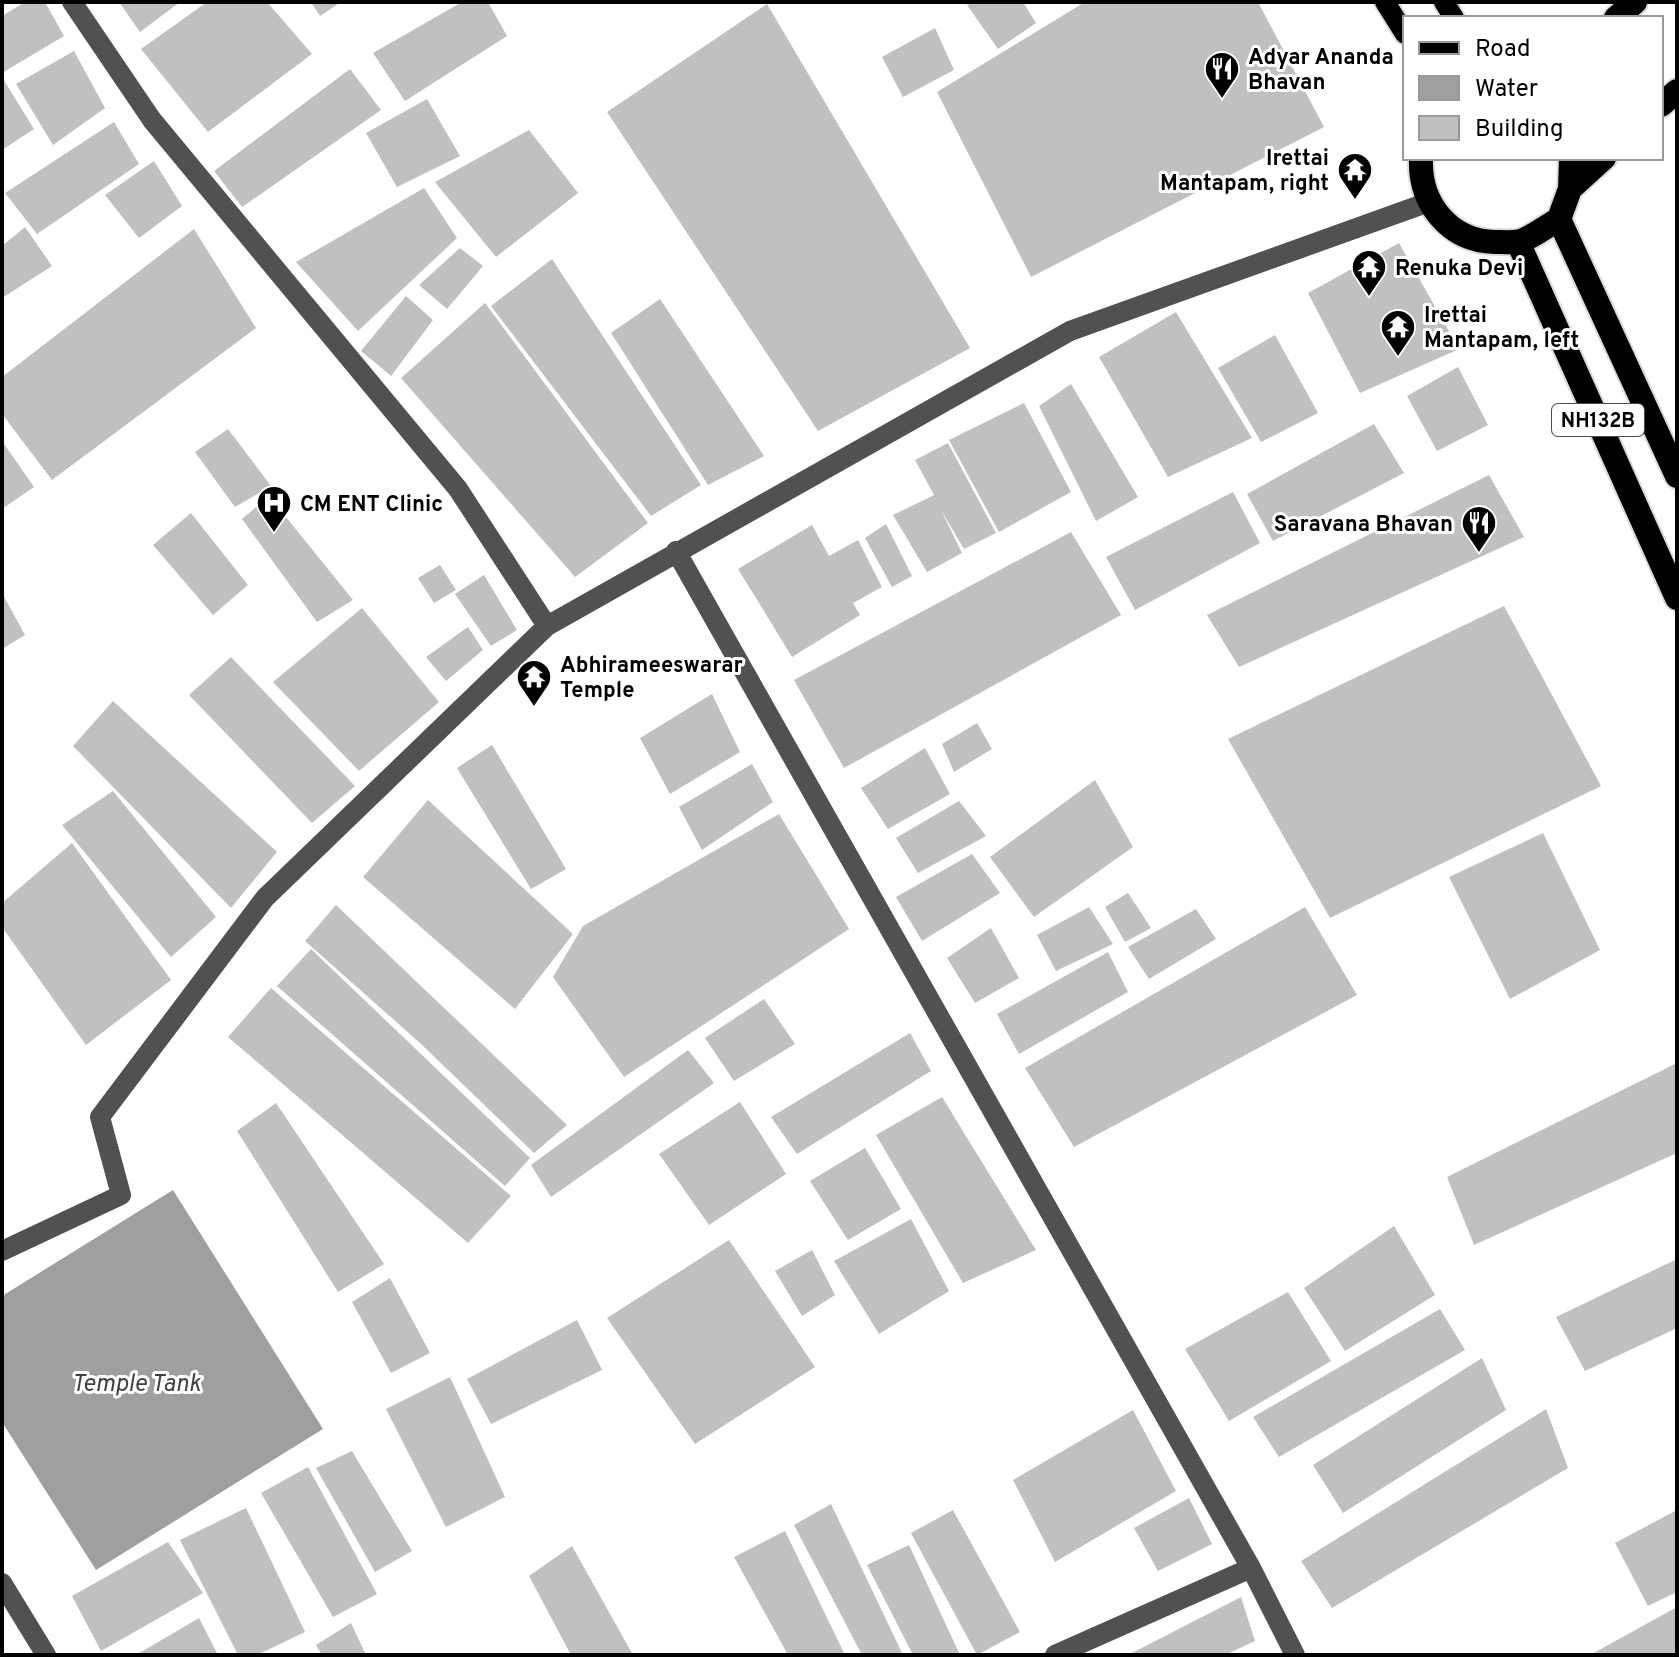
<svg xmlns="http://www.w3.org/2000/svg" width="1679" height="1657" font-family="Overpass,sans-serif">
<rect width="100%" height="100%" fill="#fff"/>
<path fill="#9f9f9f" d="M173,1190L323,1429L96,1570L2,1422V1296Z"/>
<path fill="#c0c0c0" d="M25,2H45L64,36L2,73V16Z
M119,2H180L140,32Z
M207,2H267L312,54L208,132L141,49Z
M311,2H341L320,16Z
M462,2H488L507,36L405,101L373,53Z
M973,2H1023L1036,23L998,49L967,5Z
M1085,2H1258L1324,127L1031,277L937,92Z
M767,4L970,348L818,431L607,112Z
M935,28L954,70L903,97L882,57Z
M74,51L105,108L53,145L16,84Z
M350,69L381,110L242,207L214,171Z
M2,77L34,129L2,150Z
M427,99L460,156L397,187L366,133Z
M114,122L139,164L37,234L5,193Z
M529,130L578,193L496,257L435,182Z
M154,161L182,206L139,238L105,195Z
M424,188L457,238L358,331L296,262Z
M25,227L52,266L2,298V246Z
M194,229L256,328L52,480L2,414V377Z
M1399,243L1459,349L1360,393L1308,293Z
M460,248L483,266L447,309L419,285Z
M552,259L701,485L651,516L491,306Z
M406,296L433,320L391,376L361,351Z
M660,299L764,456L708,485L611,333Z
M485,303L648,523L575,577L401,378Z
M1176,312L1252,438L1168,477L1099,357Z
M1275,335L1318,413L1261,442L1218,368Z
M1458,367L1488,425L1437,451L1407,396Z
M1071,384L1138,497L1096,521L1039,406Z
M1024,403L1071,492L999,532L949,440Z
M1374,424L1404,473L1273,541L1247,494Z
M228,429L271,486L235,507L195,452Z
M2,441L34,487L2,509Z
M948,443L996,533L964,549L941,510L962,553L927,572L893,515L934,495L915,460Z
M1489,475L1524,537L1239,667L1207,615Z
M1233,492L1260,543L1135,610L1106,557Z
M269,496L353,600L317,622L242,519Z
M191,513L248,585L213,615L153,545Z
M886,524L912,576L892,587L865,538Z
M812,525L829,556L858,540L882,587L853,603L860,615L792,657L738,569Z
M1071,532L1121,615L844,768L794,680Z
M440,565L456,590L434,603L418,578Z
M484,575L517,630L491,646L455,594Z
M2,593L25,635L2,649Z
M1504,606L1601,786L1330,918L1228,739Z
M362,608L439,702L359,771L273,682Z
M468,627L483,650L446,681L426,657Z
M231,657L355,786L312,823L189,695Z
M712,694L740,752L670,794L640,738Z
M113,701L277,852L231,908L73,746Z
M977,723L992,749L954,772L942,744Z
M492,745L566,869L531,889L457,768Z
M925,748L950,794L888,829L861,788Z
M752,764L773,802L702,850L679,807Z
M1095,780L1133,847L1034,917L990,857Z
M113,791L216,917L171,957L62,825Z
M428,800L573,934L515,1009L363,877Z
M959,801L986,836L918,873L896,838Z
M779,814L849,929L624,1077L553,977L583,926Z
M1543,833L1600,950L1510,999L1449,877Z
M72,843L171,980L86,1045L2,927V903Z
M972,854L1000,893L922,941L896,897Z
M1128,893L1151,928L1125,942L1105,907Z
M336,905L567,1125L534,1153L420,1043L305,941Z
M1089,907L1113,944L1056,971L1037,935Z
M1305,907L1357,995L1074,1147L1025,1068Z
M1196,909L1216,939L1149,979L1128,947Z
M991,928L1019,978L975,1003L947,958Z
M311,949L530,1158L505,1186L277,986Z
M1108,952L1128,992L1019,1054L997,1014Z
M271,988L511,1196L468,1243L228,1037Z
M764,999L795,1044L734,1081L705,1038Z
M910,1033L931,1071L797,1154L771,1117Z
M688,1050L714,1083L551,1197L531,1165Z
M1677,1063V1153L1474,1245L1447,1177Z
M942,1097L1036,1250L963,1283L876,1135Z
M740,1102L786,1174L709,1225L659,1154Z
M276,1103L384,1264L338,1292L237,1131Z
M865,1148L901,1209L848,1240L810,1181Z
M911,1219L949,1291L879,1334L834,1261Z
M1394,1226L1435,1295L1345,1351L1304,1288Z
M729,1240L815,1367L695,1444L607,1318Z
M812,1250L835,1295L802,1316L775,1271Z
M1677,1259V1328L1585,1371L1556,1317Z
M390,1278L430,1353L391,1373L352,1302Z
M1288,1292L1331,1361L1229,1421L1185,1349Z
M1440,1309L1465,1350L1279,1457L1253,1417Z
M577,1320L602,1370L491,1424L467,1379Z
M1482,1358L1506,1410L1343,1513L1313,1465Z
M450,1377L505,1497L446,1527L386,1409Z
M1546,1409L1568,1468L1332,1608L1301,1561Z
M1133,1410L1176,1491L1055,1562L1013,1480Z
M352,1451L412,1551L375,1572L316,1468Z
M308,1467L377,1594L333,1617L261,1493Z
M1189,1498L1212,1544L1158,1571L1134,1528Z
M831,1504L903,1655H862L794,1525Z
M246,1508L305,1632L257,1655H238L180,1540Z
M953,1510L1020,1632L977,1655L911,1533Z
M1677,1510V1592L1648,1606L1615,1543Z
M785,1531L845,1655H788L734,1557Z
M168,1542L203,1593L101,1651L72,1596Z
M909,1545L960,1655H913L867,1565Z
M572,1546L633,1655H571L529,1576Z
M1241,1597L1255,1641L1225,1655H1128Z
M1677,1607V1655H1590Z
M199,1618L218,1655H136Z
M351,1623L366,1655H322L316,1645Z"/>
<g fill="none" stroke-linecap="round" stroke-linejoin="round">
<defs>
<path id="major" d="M1385,2L1405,34
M1444,2L1454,18"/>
<path id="highway" d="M1616,18L1635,2
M1661,105L1677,91
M1421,158C1419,203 1449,241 1495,242C1503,242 1513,243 1521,241C1534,236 1547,226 1559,219L1570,189L1571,158
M1570,189L1604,158
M1559,219L1677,476
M1518,242L1677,598"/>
</defs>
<use href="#major" stroke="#dbdbdb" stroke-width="24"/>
<use href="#highway" stroke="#dbdbdb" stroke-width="28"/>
<path stroke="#515151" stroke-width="20" d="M676,551L1251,1568L1295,1655
M547,626L1070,331L1429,202
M2,1251L121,1195L100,1117L265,898L547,626L458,489L152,120L72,2
M2,1583L46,1655
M1055,1655L1251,1568"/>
<use href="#major" stroke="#000" stroke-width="20"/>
<use href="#highway" stroke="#000" stroke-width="24"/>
</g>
<defs>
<symbol id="restaurant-pin" viewBox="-11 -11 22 30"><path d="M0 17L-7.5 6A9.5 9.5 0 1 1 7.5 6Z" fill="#000" stroke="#fff"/><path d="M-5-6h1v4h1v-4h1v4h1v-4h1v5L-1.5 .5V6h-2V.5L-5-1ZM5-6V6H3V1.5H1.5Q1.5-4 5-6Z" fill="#fff"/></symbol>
<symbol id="temple-pin" viewBox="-11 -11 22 30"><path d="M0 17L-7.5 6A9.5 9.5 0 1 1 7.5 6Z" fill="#000" stroke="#fff"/><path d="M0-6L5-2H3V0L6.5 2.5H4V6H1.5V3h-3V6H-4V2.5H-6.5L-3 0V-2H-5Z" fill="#fff"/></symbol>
<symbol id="hospital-pin" viewBox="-11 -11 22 30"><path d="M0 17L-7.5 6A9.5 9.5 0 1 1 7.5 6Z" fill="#000" stroke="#fff"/><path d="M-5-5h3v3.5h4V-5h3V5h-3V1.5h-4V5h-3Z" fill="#fff"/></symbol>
</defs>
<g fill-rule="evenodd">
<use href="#restaurant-pin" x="1202" y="49" width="40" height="54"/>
<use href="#temple-pin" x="1335" y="150" width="40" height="54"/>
<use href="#temple-pin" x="1349" y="247" width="40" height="54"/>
<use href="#temple-pin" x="1378" y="307" width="40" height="54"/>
<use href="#hospital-pin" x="254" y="483" width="40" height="54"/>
<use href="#restaurant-pin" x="1459" y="503" width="40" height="54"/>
<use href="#temple-pin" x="514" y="657" width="40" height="54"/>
</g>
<g text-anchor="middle" stroke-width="6" stroke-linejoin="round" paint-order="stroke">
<rect fill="#fff" stroke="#4c4c4c" stroke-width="2" x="1552" y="404" width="92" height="32" rx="6"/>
<g font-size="20" font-weight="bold" fill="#000">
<text x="1598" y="427">NH132B</text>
</g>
<g font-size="22" font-weight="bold" fill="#000" stroke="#fff" text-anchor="start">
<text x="1248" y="64">Adyar Ananda<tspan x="1248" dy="25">Bhavan</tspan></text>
<text x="1329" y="165" text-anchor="end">Irettai<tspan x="1329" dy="25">Mantapam, right</tspan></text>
<text x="1395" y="275">Renuka Devi</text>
<text x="1424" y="322">Irettai<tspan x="1424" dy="25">Mantapam, left</tspan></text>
<text x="300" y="511">CM ENT Clinic</text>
<text x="1453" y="531" text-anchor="end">Saravana Bhavan</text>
<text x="560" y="672">Abhirameeswarar<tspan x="560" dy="25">Temple</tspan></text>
</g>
<g font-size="24" font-style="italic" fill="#404040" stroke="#fff">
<text x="136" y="1391">Temple Tank</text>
</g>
</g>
<rect width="1679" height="1657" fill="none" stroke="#000000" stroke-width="8"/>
<rect x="1403" y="16" width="260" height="144" fill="#ffffff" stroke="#999999" stroke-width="2"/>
<rect x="1419" y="42" width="40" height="12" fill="#000000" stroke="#999999" stroke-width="2"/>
<text x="1475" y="56" font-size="24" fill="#000000">Road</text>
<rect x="1419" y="76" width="40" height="24" fill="#9f9f9f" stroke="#999999" stroke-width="2"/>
<text x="1475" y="96" font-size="24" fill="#000000">Water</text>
<rect x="1419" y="116" width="40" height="24" fill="#c0c0c0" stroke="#999999" stroke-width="2"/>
<text x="1475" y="136" font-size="24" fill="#000000">Building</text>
</svg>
